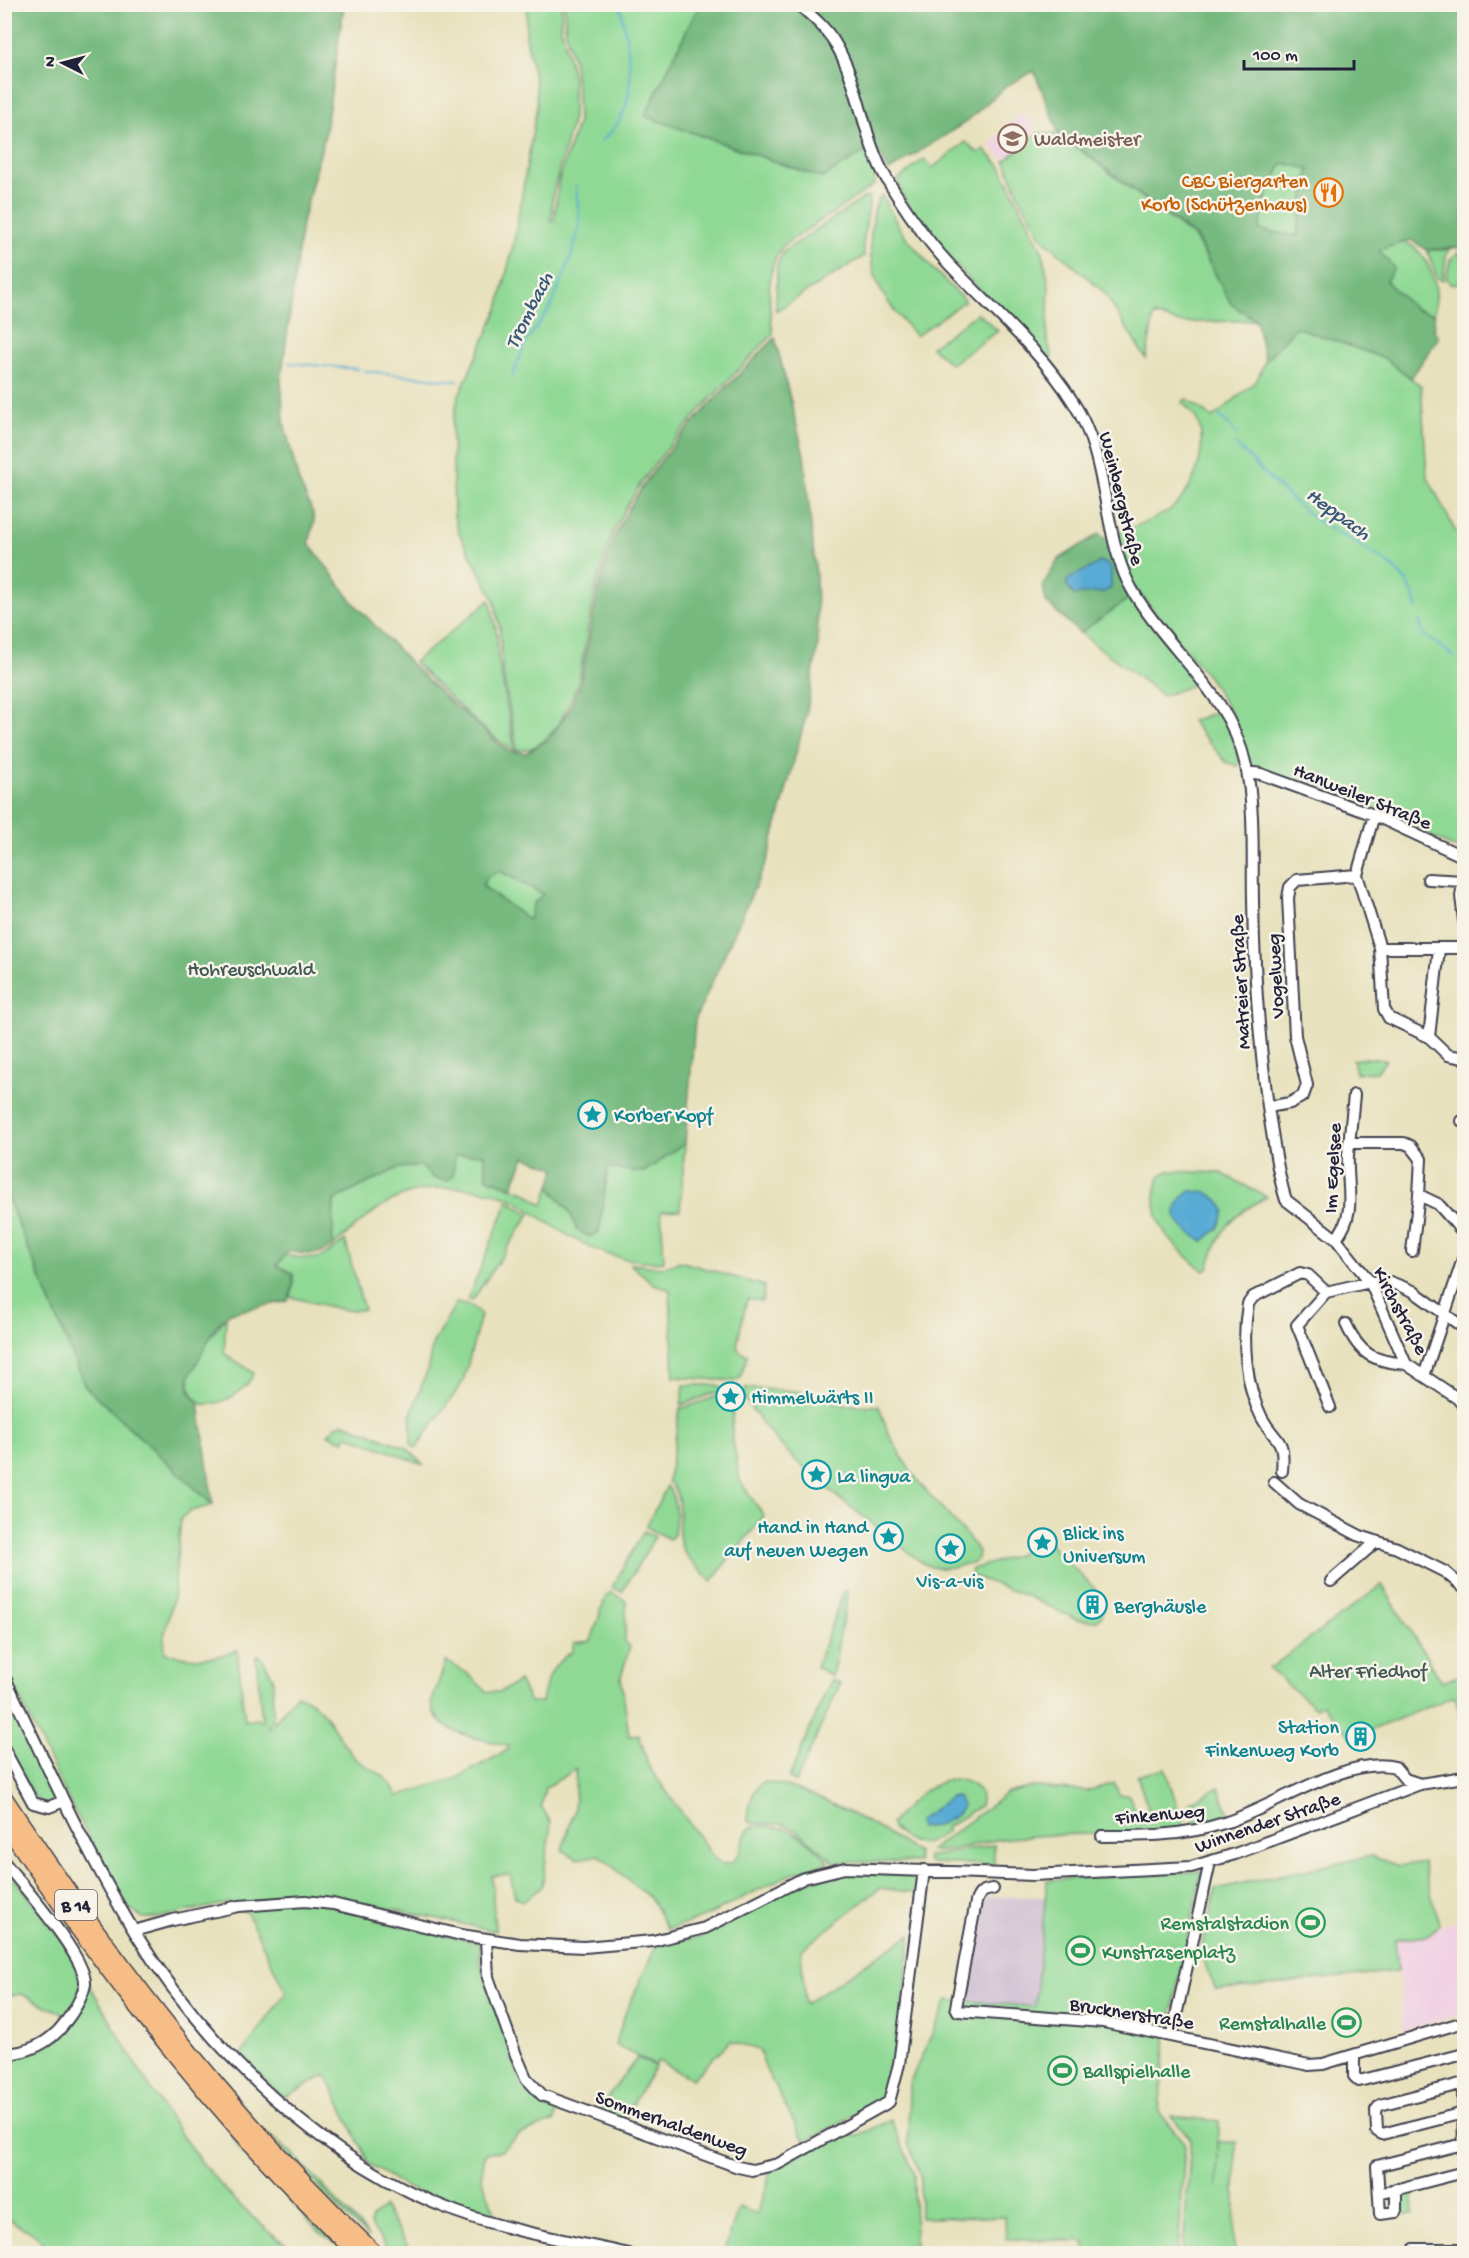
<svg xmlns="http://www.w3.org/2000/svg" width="1469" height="2258" font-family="'Gochi Hand',sans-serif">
<rect width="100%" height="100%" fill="#f7f3e8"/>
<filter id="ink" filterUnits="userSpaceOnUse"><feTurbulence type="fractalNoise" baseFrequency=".0167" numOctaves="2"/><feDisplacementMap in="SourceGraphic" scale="12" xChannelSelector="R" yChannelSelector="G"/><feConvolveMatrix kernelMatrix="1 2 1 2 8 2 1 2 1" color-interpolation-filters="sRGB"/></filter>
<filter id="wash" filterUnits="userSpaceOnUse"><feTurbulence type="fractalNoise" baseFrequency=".008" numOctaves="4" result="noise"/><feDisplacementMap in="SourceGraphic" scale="24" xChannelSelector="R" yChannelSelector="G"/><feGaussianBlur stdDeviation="1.35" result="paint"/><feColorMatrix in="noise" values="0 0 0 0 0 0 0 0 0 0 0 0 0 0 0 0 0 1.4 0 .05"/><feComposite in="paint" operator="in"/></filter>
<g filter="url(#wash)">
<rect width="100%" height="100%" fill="#e8e1bd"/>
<path fill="#f1d0e3" d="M1022,113L1037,131L1005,160L989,145Z
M1464,1920V2014L1403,2030L1396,1940L1428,1937L1439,1926Z"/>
<path fill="#cebed1" d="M981,1897H1046L1035,2007L960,2000Z"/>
<path fill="#90d995" stroke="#597e68" stroke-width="1.5" d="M527,5H562L561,27L573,78V117L553,194L551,222L554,221L559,179L578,122L577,90L574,63L565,30V5H699L645,116L821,178L871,148L876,165L874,185L784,245C764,266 769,307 773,334C717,393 634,470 607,549C592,593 587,641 577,687C567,711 549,752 517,750L502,668L500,629L494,599L459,533L454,516L452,427L458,397L498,309L514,242L537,106L536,88L526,36Z
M1038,133L1059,134L1195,238L1231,303L1256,320L1179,323L1154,315L1146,359L1104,292L1043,239L1019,196L1005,161Z
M966,142L978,153L984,149L1001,167L1042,250L1049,285L1047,339L1052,357L1049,360C1021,331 894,213 899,179L924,159L932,168Z
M1283,163L1309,168L1297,236L1259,230L1269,188Z
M882,195L901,231L934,270L965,301L916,336C883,299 865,277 872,225C874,214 874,203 882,195Z
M870,197L863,244L864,256L776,311L777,266L783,252L864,198Z
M1401,242C1420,243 1434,272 1436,290C1437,297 1435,306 1434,314L1415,309L1385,281L1379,250Z
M1427,250H1450L1446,256L1443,280L1437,278Z
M1459,252L1464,265V283L1450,284L1446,278L1450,260Z
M978,313L998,331L951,364L931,347Z
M1296,327L1384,358L1421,386L1427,476L1464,548V852L1355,801L1263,771L1249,764L1231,713L1209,678L1136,589L1123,563L1118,533C1134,526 1153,521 1168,511C1193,495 1210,447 1197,420C1193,413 1187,407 1182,402L1187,399L1213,418L1257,380L1265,361Z
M1131,597L1201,682L1163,696L1080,633Z
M490,600L497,634L498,658L515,750C494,744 432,680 414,662Z
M1220,711L1234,741L1240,763L1238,766L1226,762L1191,721Z
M500,871L543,894L529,921L482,885L488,876Z
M1366,1058L1386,1060L1377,1072L1356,1073L1353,1060Z
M685,1143L680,1210L661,1211L664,1261C607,1266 566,1235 522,1205C504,1193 482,1189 461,1188C398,1185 377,1208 332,1247L334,1200L398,1168L421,1166L433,1178L453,1176L455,1155L484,1154L487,1178L527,1193L543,1205L550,1186C562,1206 570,1205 576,1229L599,1231L608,1168L644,1172Z
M1168,1171L1221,1173L1267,1197C1232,1214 1218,1231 1208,1269L1204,1271C1178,1249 1149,1228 1156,1190C1158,1181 1159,1175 1168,1171Z
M4,1190L85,1386L213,1505L191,1511L181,1518L173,1600L164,1636L165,1653C190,1659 213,1661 237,1650L245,1721L258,1719L262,1722L256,1656L260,1655L273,1677V1720L267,1726L269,1729L297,1694C327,1705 334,1734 353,1756C370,1774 387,1769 397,1796L455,1779L508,1750L509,1746C484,1738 438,1737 431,1704L446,1661L467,1673L487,1692H501L519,1681L530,1702H542C546,1680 552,1663 572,1652L574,1643L591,1641L606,1596L611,1592L626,1601L625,1642L630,1646L621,1677L629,1736L639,1734L649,1767L714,1858L722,1864L732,1862C744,1853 740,1839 749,1829C754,1825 762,1826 768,1826C794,1827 810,1842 828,1860V1863C769,1875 725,1916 667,1929L652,1900L599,1855L578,1859L562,1850L574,1812L576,1769L545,1788L541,1806L551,1823L542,1887L522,1901L515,1897L510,1874L492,1876L495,1931L378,1906L375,1920L480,1943V1962L520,2079L532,2094L558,2106L555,2121L518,2135L501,2151L485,2154L481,2177L498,2220L455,2209L404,2186L369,2164L326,2075L283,2098L240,2056L286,1993L247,1913L229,1903L155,1918H143L129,1909L68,1799L5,1667Z
M508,1201L530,1214L472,1301L468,1299Z
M345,1240L364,1310H344L290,1297L293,1286L276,1265L285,1255C315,1262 322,1260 345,1240Z
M679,1261L765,1286L762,1301L747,1299L737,1344L739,1351L748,1355L740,1378L736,1381L674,1377L670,1290L654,1284L630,1264C646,1265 666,1271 679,1261Z
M456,1303L471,1306L481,1315L463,1382L416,1448L411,1444V1415L427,1371L433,1343Z
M226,1319L224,1353L254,1373C246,1392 222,1406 202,1404C195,1398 188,1389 189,1380C191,1365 214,1328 226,1319Z
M684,1385H717L722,1390L681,1405Z
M746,1388L808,1392L844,1405L879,1406L888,1433L906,1464L921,1485L968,1537L978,1550L977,1560C967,1565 944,1570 932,1567C919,1563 905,1549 894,1540C840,1499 778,1455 743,1395Z
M730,1392L733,1395L732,1436L740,1481L764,1516L711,1581C701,1570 686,1559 681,1545C674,1523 687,1499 668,1481L680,1409Z
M344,1423L407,1448L424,1465L347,1435L344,1441L328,1435L336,1426Z
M667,1486C678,1499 676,1519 674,1535L669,1539L646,1527Z
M644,1531L655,1537L622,1592L612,1587Z
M1044,1539L1098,1592L1104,1608L1102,1615L1096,1621L1077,1620L1029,1597L970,1575L972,1569L1014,1556Z
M1382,1585L1442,1682L1464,1674V1729L1455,1696L1352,1738L1322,1704L1316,1708L1269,1669Z
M844,1591L848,1592L832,1676L816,1667Z
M831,1680L840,1684L796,1782L789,1778Z
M4,1691L53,1796L51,1803L46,1805L34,1797L5,1743Z
M1165,1768L1185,1830C1124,1836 1062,1831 1002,1839C978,1842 953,1853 930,1851L1007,1793L1033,1787L1087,1791L1115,1783L1119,1795H1129L1140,1824L1153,1822L1137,1776Z
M955,1779C971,1782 985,1788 980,1806L945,1828L947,1832C925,1847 913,1848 892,1828L891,1824C909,1804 926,1782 955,1779Z
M764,1782C802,1784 884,1829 917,1853L918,1862H835L796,1830L782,1824L750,1823L748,1820C749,1807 751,1789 764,1782Z
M1219,1787L1230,1817L1197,1827L1190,1802Z
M994,1845V1865L928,1863L927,1857Z
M1371,1856L1399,1866L1423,1862L1439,1924L1428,1936L1395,1940L1398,1971L1216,1990L1200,1953L1216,1889Z
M4,1866C26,1894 51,1922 70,1953C136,2058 191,2184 299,2253H56L31,2232L5,2218V2087L13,2053L23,2051L70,2017L21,1994L5,1996Z
M1202,1871L1166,2039L1159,2112L1185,2144L1178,2253H1087L1083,2241L1006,2239L1005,2217L920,2218V2174L908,2143L909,2084L948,1999L1035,2007L1047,1880Z
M845,1872L914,1874L917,1879L916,1893L880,1888L801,1950L805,2004L911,1934C906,1972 900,2074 880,2101L805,2142L766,2070L759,2050L730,2041L692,2079L658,2061L654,2065L615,2045L625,2014L656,1946L703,1936L797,1884Z
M637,2058L655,2066L623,2121L597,2111Z
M1171,2116L1219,2121L1217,2187L1218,2142H1236L1234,2253H1183L1191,2139Z
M891,2120L914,2173L915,2253L723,2254L739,2207L757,2214L767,2186L770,2170L849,2128L855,2137Z
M231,2134L338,2245L317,2230L279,2189L281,2187L278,2188L241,2152Z
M269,2135L294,2155L370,2237L356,2226Z
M1412,2189L1414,2214H1401L1400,2192Z
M384,2207L412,2253H391L370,2224L371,2218Z"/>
<path fill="#74b97e" stroke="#4b6e5c" stroke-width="1.5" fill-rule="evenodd" d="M5,4L344,5L325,134L302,223L281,380L284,423L299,482L313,513L314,523L309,543L352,601L412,665L446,698L508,751L526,753L549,739L570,709L579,688C589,642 595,593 610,549C639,469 717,397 775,338L804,455L816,577L818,645L806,716L768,858L695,1020L685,1143L644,1172L608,1168L599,1232L590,1237L576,1229C570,1205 562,1206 550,1186L556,1168L525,1157L512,1187L487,1178L484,1154L455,1155L453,1176L447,1181L433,1178L421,1166L398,1168L334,1200L332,1247C317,1257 305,1254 288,1251L277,1265L293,1274V1286L288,1301L230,1313L216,1326L189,1378V1390L199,1404L213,1505L85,1386L11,1206L5,1184ZM500,871L543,894L533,904L529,920L482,886L488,876Z
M699,5H1464V247L1427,250L1411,240L1379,250L1394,268L1386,281L1415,309L1434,314V331L1439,337L1411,378L1384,358L1296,327L1265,361L1256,320L1231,304L1196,237L1059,133L1034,71L1006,86L966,122L889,171L875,146L822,178L645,116ZM1283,163L1309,169L1297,236L1259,230L1269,188Z
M1099,534L1111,543L1131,597L1080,633L1046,602L1043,585L1059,559ZM1101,561L1071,592L1067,581C1075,573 1090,571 1101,561Z"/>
<path fill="#59abd4" stroke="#3e6688" stroke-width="1.5" d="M1101,561L1111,567V588L1104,592L1074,595L1067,586V581C1075,573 1089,571 1101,561Z
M1189,1191C1206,1191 1218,1194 1225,1211L1218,1229L1203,1241C1180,1229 1163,1213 1189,1191Z
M951,1797H958L963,1807C952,1822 938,1826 920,1828L918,1821Z"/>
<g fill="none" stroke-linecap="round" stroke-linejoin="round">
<path stroke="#59abd4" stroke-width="2" d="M601,141C645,107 628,51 620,4
M289,363L359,369
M364,371L458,381
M512,377L526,342L552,305L571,257L580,225L576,186
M1220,416L1237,434
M1235,444C1262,470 1290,501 1321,523C1355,547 1411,562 1417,609
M1419,620L1424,635L1454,656"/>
</g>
</g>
<g filter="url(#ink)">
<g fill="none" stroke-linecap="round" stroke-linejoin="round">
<defs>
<path id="minor" d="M798,4C812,16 826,28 835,43C861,86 862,139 888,181C905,209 925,238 947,262C990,308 1040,349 1073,402C1111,460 1101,539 1134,593C1170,653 1230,693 1246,766C1255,809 1252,855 1253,900C1254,971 1259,1043 1269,1114C1274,1142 1277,1173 1286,1200L1336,1239L1370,1282L1406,1364L1457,1398L1464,1406
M1247,772L1261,774L1374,815L1464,857
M1374,815L1357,875L1380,948L1384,1009L1389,1018L1429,1037L1448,1055L1464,1058
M1464,877L1461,896L1464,921
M1428,879L1463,881
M1380,948H1460L1464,945
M1429,1037L1439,949
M1268,1107L1290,1103L1303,1096L1307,1085L1295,1036L1288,898L1290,887L1297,880L1357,875
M1462,1121H1464
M1351,1143H1404L1411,1146L1421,1159L1419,1195L1438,1204L1464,1233
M1336,1239C1358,1212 1346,1186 1348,1155C1350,1135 1352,1115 1354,1095
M1412,1251L1419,1195
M1346,1324C1360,1355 1373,1361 1406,1364
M1424,1376L1464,1256
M1330,1407L1297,1325L1326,1292L1370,1282H1390L1413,1291L1464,1328
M1282,1471C1285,1435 1276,1444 1262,1418C1245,1385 1242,1339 1248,1304L1253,1297L1300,1273L1308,1275L1326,1292
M1274,1482L1299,1504L1360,1536L1397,1548L1445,1572L1464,1588
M1331,1581L1376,1542
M4,1676C45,1762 85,1850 134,1931C206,2049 326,2164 457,2212C512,2232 572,2241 629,2254
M4,1749L33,1803L49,1807L64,1801
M1102,1836C1143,1836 1184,1836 1224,1823C1271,1809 1347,1755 1395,1767L1405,1779L1420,1784
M4,1862C22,1885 87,1958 85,1984C83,1997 72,2014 64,2024C50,2043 28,2053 4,2054
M993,1889C984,1890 979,1892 976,1902L956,2007L958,2011L1103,2022L1309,2065L1323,2064L1464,2022
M134,1931L173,1920L239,1906L305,1901L333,1904L461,1935L520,1944L584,1947L653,1941L705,1928L804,1878L845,1868L1033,1875L1191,1867L1235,1854L1420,1784L1464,1777
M486,1940L488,1977L516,2055L526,2078L542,2095L738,2167L752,2170L778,2164L889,2102L899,2064L924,1870
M1172,2034L1210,1862
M1354,2055V2076L1359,2081L1464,2054
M1463,2084L1464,2164
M1463,2113L1382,2134L1377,2131L1376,2110L1380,2105L1464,2083
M1396,2189V2212L1380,2214L1377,2166L1463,2144
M1379,2194L1464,2172
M1414,2249H1464"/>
<path id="highway" d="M4,1797C115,1965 230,2114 376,2254
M4,1822C108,1978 222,2124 357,2254"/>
</defs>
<use href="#minor" stroke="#403f4e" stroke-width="14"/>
<use href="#highway" stroke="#403f4e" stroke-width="18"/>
<use href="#minor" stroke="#fff" stroke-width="10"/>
<use href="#highway" stroke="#f6be86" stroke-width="15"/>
</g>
</g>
<defs>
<symbol id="school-ring" viewBox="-11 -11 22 22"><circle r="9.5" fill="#f7f3e8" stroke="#8d6e63" stroke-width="1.5"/><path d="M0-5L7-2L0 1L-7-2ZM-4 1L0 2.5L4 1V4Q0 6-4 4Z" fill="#8d6e63"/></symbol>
<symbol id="restaurant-ring" viewBox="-11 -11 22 22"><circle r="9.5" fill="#f7f3e8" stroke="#e8710a" stroke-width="1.5"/><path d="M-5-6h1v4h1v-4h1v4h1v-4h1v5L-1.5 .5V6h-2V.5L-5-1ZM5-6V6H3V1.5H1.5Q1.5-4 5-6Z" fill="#e8710a"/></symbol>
<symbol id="sight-ring" viewBox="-11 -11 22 22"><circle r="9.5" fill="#f7f3e8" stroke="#0f9aa8" stroke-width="1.5"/><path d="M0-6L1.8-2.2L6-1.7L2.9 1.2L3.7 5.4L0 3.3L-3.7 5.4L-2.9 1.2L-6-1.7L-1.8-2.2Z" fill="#0f9aa8"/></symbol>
<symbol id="building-ring" viewBox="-11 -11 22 22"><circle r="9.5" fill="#f7f3e8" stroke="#0f9aa8" stroke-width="1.5"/><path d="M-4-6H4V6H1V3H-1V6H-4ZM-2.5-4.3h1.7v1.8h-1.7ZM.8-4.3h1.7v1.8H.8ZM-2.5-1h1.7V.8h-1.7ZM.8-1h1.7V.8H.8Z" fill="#0f9aa8"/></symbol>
<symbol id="stadium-ring" viewBox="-11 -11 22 22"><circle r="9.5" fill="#f7f3e8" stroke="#2e9e5b" stroke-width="1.5"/><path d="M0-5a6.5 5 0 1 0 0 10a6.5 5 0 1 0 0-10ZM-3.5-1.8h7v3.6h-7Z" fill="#2e9e5b"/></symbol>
</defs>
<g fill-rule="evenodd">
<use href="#school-ring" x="996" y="122" width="33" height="33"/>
<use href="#restaurant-ring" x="1312" y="176" width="33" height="33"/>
<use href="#sight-ring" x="576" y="1098" width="33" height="33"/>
<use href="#sight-ring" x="714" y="1380" width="33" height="33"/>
<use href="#sight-ring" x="800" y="1458" width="33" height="33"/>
<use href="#sight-ring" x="872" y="1520" width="33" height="33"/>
<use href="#sight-ring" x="1026" y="1526" width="33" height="33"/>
<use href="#sight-ring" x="934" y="1532" width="33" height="33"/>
<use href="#building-ring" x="1076" y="1588" width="33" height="33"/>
<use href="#building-ring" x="1344" y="1720" width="33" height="33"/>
<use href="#stadium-ring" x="1294" y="1906" width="33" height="33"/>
<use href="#stadium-ring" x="1064" y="1934" width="33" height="33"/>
<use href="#stadium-ring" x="1330" y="2006" width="33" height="33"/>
<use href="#stadium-ring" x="1046" y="2054" width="33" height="33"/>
</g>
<g text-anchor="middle" stroke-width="5" stroke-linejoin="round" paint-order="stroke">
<rect fill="#f7f3e8" stroke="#62616f" stroke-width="1.5" x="55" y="1890" width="42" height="30" rx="4.5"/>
<g font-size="18" font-weight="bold" fill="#22223b">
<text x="76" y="1911">B 14</text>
</g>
<g font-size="20" fill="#785e54" stroke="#f7f3e8" text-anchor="start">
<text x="1034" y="145">Waldmeister</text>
</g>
<g font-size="20" fill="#c56008" stroke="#f7f3e8" text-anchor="end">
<text x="1308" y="187">CBC Biergarten<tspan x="1308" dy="23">Korb (Schützenhaus)</tspan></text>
</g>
<g font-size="20" fill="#22223b" stroke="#f7f3e8">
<text transform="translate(1123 498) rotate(76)" y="7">Weinbergstraße</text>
<text transform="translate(1363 795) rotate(22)" y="7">Hanweiler Straße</text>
<text transform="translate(1274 976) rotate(-93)" y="7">Vogelweg</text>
<text transform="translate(1239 982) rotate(-93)" y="7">Matreier Straße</text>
<text transform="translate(1331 1168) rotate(-87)" y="7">Im Egelsee</text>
<text transform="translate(1402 1310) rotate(62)" y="7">Kirchstraße</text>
<text transform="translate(1160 1813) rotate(-5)" y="7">Finkenweg</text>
<text transform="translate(1267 1821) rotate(-19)" y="7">Winnender Straße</text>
<text transform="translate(1132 2012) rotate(9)" y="7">Brucknerstraße</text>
<text transform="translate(672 2122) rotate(20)" y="7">Sommerhaldenweg</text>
</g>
<g font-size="20" fill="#435956" stroke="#f7f3e8">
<text x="251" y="975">Hohreuschwald</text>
<text x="1368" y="1677">Alter Friedhof</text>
</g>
<g font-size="20" fill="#0d838f" stroke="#f7f3e8" text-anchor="start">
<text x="614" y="1121">Korber Kopf</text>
<text x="751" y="1403">Himmelwärts II</text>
<text x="837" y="1482">La lingua</text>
<text x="868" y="1533" text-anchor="end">Hand in Hand<tspan x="868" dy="23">auf neuen Wegen</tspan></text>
<text x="1063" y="1539">Blick ins<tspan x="1063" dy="23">Universum</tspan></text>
<text x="950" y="1587" text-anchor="middle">Vis-a-vis</text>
<text x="1114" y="1612">Berghäusle</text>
<text x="1339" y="1733" text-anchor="end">Station<tspan x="1339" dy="23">Finkenweg Korb</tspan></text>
</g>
<g font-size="20" fill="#27864d" stroke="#f7f3e8" text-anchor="end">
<text x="1289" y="1929">Remstalstadion</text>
<text x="1102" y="1958" text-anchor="start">Kunstrasenplatz</text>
<text x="1326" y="2029">Remstalhalle</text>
<text x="1083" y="2077" text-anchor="start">Ballspielhalle</text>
</g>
<g font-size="21" font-style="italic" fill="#385978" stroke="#f7f3e8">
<text transform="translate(528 310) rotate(-63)" y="7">Trombach</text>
<text transform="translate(1339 513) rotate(36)" y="7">Heppach</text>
</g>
</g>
<rect width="1469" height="2258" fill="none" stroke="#f7f3e8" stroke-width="24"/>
<g transform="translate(63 63) rotate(276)" stroke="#f7f3e8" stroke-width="4.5" paint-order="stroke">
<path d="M0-4.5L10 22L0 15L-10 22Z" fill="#22223b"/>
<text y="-9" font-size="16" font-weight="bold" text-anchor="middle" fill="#22223b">N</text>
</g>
<path d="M1244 60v9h110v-9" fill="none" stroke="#22223b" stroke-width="3"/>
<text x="1253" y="60" font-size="18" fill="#22223b" stroke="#f7f3e8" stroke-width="4.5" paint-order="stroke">100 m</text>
</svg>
